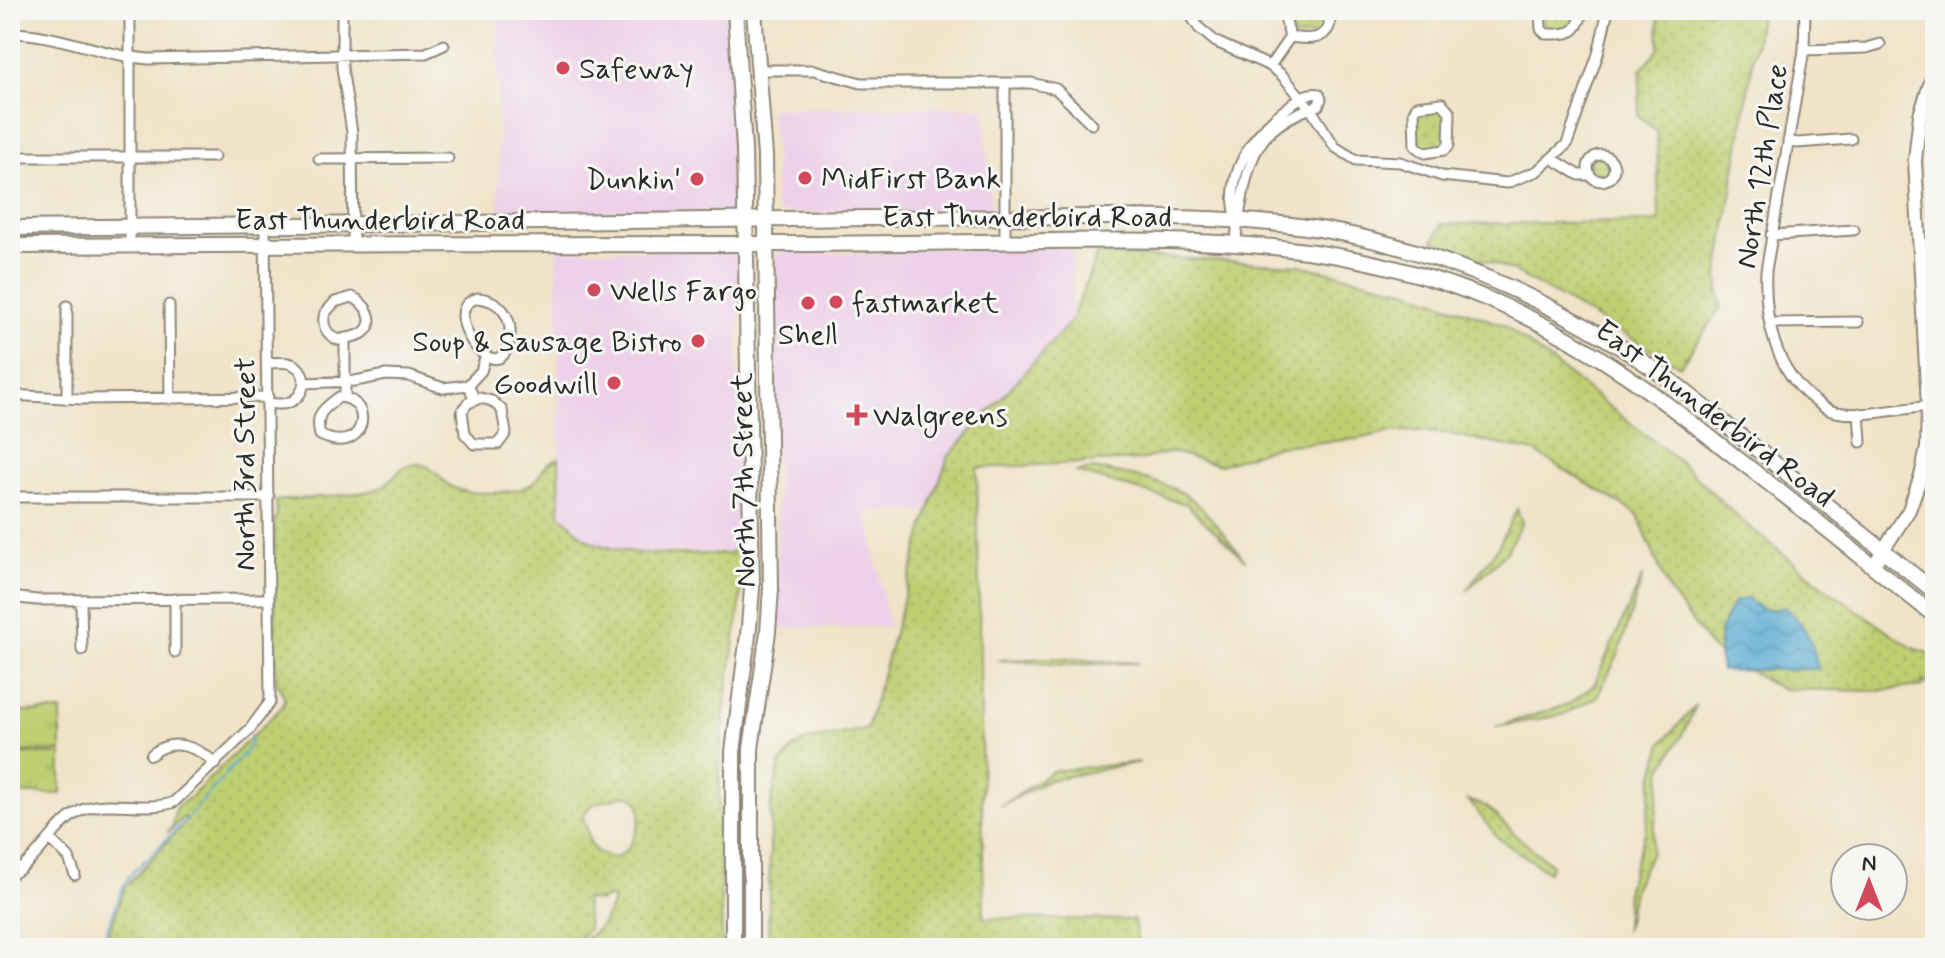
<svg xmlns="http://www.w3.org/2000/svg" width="1945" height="958" font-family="Mynerve,sans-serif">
<defs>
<pattern id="grass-dots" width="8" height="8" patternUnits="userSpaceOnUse" patternTransform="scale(2)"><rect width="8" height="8" fill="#becf72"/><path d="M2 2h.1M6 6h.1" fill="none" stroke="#a3b263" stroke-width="1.8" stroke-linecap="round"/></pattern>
<pattern id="park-tufts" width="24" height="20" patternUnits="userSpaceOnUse" patternTransform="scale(2)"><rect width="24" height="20" fill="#becf72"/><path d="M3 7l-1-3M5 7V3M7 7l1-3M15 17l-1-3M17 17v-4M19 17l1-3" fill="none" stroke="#a3b263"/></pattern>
<pattern id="water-waves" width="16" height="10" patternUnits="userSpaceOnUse" patternTransform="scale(2)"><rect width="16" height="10" fill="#58abd3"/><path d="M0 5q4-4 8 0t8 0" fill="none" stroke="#498bab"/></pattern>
</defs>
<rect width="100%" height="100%" fill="#f6f6f2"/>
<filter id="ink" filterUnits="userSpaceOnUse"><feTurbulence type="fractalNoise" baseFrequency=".0125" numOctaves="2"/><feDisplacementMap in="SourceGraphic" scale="16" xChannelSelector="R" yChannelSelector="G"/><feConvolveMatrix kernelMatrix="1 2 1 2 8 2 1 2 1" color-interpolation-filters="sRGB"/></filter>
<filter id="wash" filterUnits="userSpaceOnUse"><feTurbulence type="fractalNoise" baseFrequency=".006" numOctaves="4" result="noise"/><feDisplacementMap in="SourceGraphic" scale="32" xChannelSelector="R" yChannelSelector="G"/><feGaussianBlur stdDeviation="1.8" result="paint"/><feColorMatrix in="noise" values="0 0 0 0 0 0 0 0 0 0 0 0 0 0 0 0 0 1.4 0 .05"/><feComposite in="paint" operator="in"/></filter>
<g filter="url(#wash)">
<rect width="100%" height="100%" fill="#f0e3c7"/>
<path fill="#edd1e9" d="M498,10H729L738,133L739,205L737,209L729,213L616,210L591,213L499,216Z
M984,107L991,211L782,213L775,208V153L769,108Z
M1072,248L1071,321L949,456L929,511H867L889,627L774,628L777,555L775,256L784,250L817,253H881L899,249Z
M557,250H730L739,257L740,323L737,345L739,439L744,466L745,552L617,551L585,538L573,522L560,515Z"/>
<path fill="url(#grass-dots)" stroke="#747d4e" stroke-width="2" fill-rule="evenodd" d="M1289,10H1325L1326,35L1295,38L1286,22Z
M1540,10H1583L1579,26L1546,34Z
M1658,10H1761L1718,276L1721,308L1680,366L1513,271L1433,241L1442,224L1659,222L1657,132L1638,115L1641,70L1659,48Z
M1417,106L1448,107L1449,145L1418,150Z
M1588 168a13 13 0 1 1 26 0a13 13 0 1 1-26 0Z
M1097,254L1300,265L1406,290L1504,325L1678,460L1742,521L1826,588L1911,647L1926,652L1935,658V688L1922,681V686L1876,691L1781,689L1713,650L1669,591L1637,514L1535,452L1450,434L1417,431L1389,432L1358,439L1278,446L1220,465L1171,452L1140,460L977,468L984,918L1134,920L1139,948H768L771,803L780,765L793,748L808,740L867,729L925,523L948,457L1071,321Z
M559,458L560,515C572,522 576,533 587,539C626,560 686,553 729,554L737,548H742C744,605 731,658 724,714C715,791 721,870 722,948H575C581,939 590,937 597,930C604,923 610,910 614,899L607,897L599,901L585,899L588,929L571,948H103L125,887L187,820L184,817L167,833L172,827L176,807L191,797L283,706L285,698L276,681L274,520L277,516L276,501C308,497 344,497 374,490C391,486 397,465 415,464C433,463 437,478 450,486C467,496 517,495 533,483C545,473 537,467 559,458ZM621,796H630L638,801C645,818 633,851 614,858C583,851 593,839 583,818C589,799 605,803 621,796Z
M1091,469C1121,474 1167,480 1192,499C1208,511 1232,545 1246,561L1186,504L1076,472Z
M1517,509L1522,522L1506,553L1466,591L1498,547Z
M1643,575L1619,653L1597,697L1562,715L1495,727L1569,704L1594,685Z
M1051,658L1139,663L1063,665L998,660Z
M1696,705L1686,728L1662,769L1651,853L1634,887L1625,931L1627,888L1646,829L1652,783L1662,743Z
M1140,762L1049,780L1000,806L1053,771Z
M1468,800L1487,807L1517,836L1552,865L1548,872L1499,839Z"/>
<path fill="url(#park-tufts)" stroke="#747d4e" stroke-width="2" d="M61,711V751L18,752V712Z
M18,754H61V794H18Z"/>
<path fill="url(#water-waves)" stroke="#426b7f" stroke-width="2" d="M1748,598C1758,611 1770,612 1784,607C1805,621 1814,645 1818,669L1721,671C1717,640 1717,629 1734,602Z"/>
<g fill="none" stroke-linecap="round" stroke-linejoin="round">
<path stroke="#58abd3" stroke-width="2" d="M100,948L123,886L130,875L186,820L246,751L251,743L250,735"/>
</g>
</g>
<g filter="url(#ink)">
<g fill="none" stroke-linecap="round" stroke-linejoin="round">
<defs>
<path id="minor" d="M130,10V246
M342,10V68L352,132L353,245
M1187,10L1199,28L1216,42L1270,66L1282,75L1310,108L1335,147L1356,160L1400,162L1442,176L1507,183L1537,171L1567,144L1598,54L1608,10
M1289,10L1286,22L1290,37
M1540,10L1541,29L1546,34C1570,34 1577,35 1583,10
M1805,10L1804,50L1766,271C1764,319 1775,370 1814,400C1821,405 1827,411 1836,412C1867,418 1903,407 1935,406
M10,33C58,33 101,56 149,59L426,53L444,45
M1290,37C1306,39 1324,42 1330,24L1325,10
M1804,50L1866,48L1880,44
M1270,66L1290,37
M759,70H814L861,83H1031L1056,89L1092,124
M1442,103L1450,112L1449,145L1444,150L1425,153L1415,146L1414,112L1417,106Z
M1788,141L1797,143L1851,139
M1588 168a13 13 0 1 1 26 0a13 13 0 1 1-26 0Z
M10,157H214
M319,159L448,158
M1553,159L1579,175H1590
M1771,235L1854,230
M1005,242V83
M1236,242C1236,229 1239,218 1241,205C1251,149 1261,125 1319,105L1321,99L1319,94C1306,91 1297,100 1287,108C1253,133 1223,175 1237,219
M352,297C364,302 379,321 363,333C357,337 345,338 338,340C327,335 321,325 325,313L335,302Z
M478,298C501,300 514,318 509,342C498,389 449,324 467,304C469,302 475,299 478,298Z
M169,305L170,399
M1771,323L1858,322
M267,363C275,363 286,361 292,364C311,372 305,399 287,403C281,405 274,404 268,403
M304,383L355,381L386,375L409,376L443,388L468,385
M10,395L82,399L268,397
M339,397C376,399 366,458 320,435C315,414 322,410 339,397Z
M345,397V338
M480,398L492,401L502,410L506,433L498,444H474L465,434L462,411L468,403Z
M67,399V306
M475,400L468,385L481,371L485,358
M1859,413L1861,442
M10,497H269
M10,597L37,600L269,599
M175,599V652
M81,600L82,650
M151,755C172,736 198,747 216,764
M50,839L69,858L75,875
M10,875C39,861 52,826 80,811C105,797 145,813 174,802L250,729L270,702L265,226"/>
<path id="tertiary" d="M1873,566L1909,510L1921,476L1927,448L1928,406L1915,160L1920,115L1935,69"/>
<path id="secondary" d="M10,228C296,227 581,220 867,218C947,218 1027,217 1107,217C1178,218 1250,218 1320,229C1450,251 1573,310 1678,386L1935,592
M10,246C266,244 521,244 777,244C869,244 961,242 1053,241C1208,239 1350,240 1495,302C1588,342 1665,401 1743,463C1808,513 1871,565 1935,616"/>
<path id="primary" d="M733,948V752L749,627L752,588L744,149L735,10
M751,948V749L768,632L771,589L765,156L754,10"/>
</defs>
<use href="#minor" stroke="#8e8779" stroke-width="13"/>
<use href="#tertiary" stroke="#8e8779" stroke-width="16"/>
<use href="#secondary" stroke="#8e8779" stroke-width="18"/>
<use href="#primary" stroke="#8e8779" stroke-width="18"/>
<use href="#minor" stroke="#fff" stroke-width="9"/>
<use href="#tertiary" stroke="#fff" stroke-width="12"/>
<use href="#secondary" stroke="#fff" stroke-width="14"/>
<use href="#primary" stroke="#fff" stroke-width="14"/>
</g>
</g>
<g fill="#d1495b" stroke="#f6f6f2" stroke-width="3">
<circle cx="563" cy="68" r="8"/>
<circle cx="805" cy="178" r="8"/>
<circle cx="697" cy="179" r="8"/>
<circle cx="594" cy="290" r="8"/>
<circle cx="836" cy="302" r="8"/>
<circle cx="808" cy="303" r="8"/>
<circle cx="698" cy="341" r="8"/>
<circle cx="614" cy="383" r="8"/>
<path d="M853 403h8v8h8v8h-8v8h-8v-8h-8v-8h8z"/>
</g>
<g text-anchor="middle" stroke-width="6" stroke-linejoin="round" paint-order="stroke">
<g font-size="30" fill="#2b2b2b" stroke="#f6f6f2" text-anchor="start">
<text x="579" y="78">Safeway</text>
<text x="821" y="188">MidFirst Bank</text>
<text x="681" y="189" text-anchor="end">Dunkin'</text>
<text x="610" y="300">Wells Fargo</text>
<text x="852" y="312">fastmarket</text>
<text x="808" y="344" text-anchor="middle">Shell</text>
<text x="682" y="351" text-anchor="end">Soup &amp; Sausage Bistro</text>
<text x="598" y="393" text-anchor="end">Goodwill</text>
<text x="873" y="425">Walgreens</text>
</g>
<g font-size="30" fill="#2b2b2b" stroke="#f6f6f2">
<text transform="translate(1761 166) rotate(-81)" y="10">North 12th Place</text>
<text x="1027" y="226">East Thunderbird Road</text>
<text x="380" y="229">East Thunderbird Road</text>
<text transform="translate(1715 413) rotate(37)" y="10">East Thunderbird Road</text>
<text transform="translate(244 464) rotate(-90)" y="10">North 3rd Street</text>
<text transform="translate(743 480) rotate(-91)" y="10">North 7th Street</text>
</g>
</g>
<rect width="1945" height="958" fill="none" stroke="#f6f6f2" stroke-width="40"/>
<g transform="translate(1869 882)"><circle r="38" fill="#f6f6f2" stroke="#a5a5a2" stroke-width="2"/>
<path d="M0-6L14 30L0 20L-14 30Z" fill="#d1495b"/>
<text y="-12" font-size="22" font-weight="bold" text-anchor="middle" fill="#2b2b2b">N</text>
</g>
</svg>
